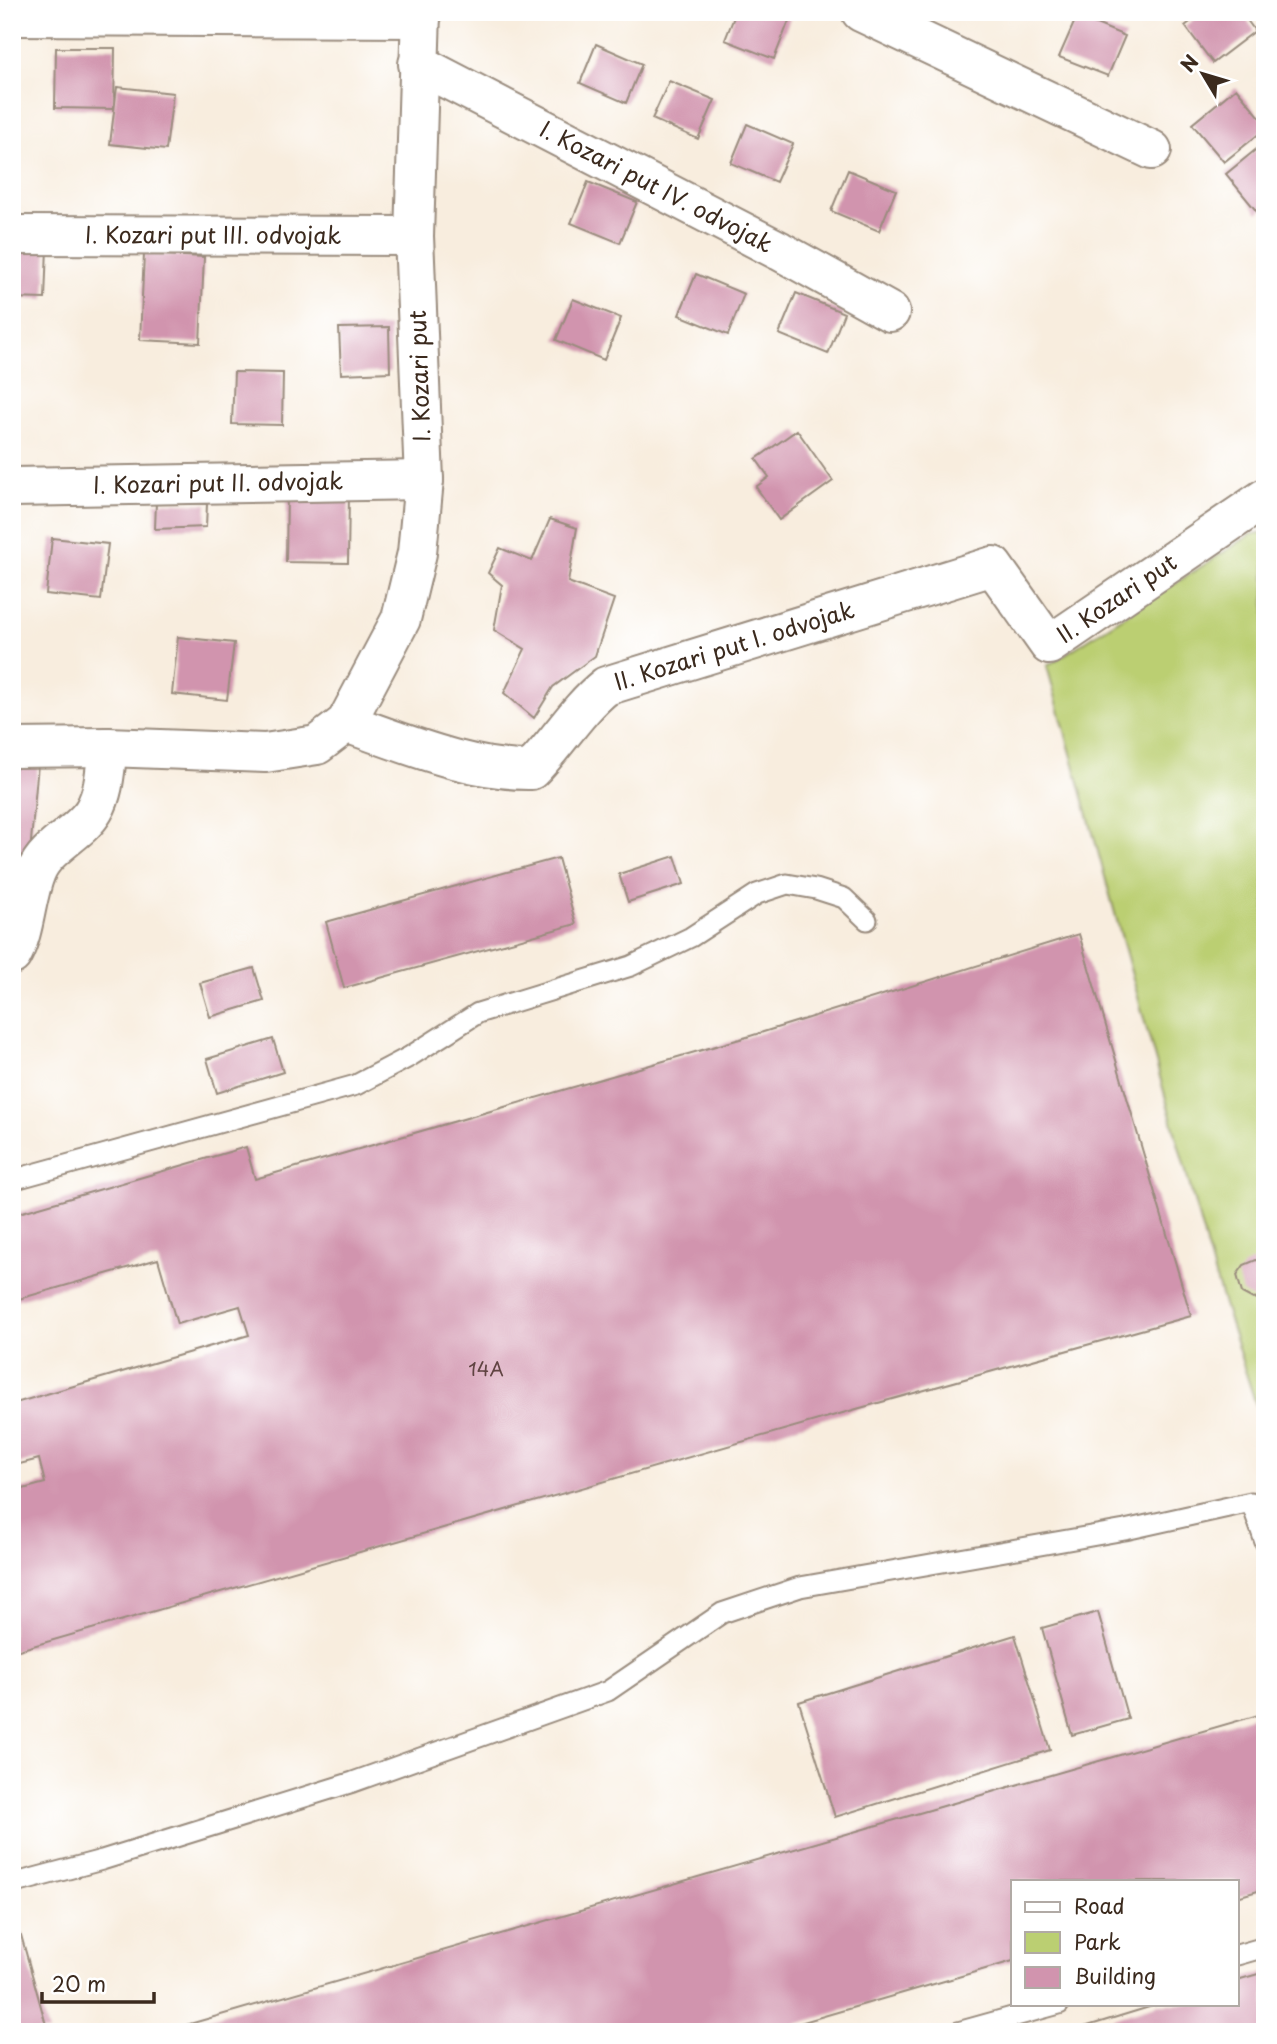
<svg xmlns="http://www.w3.org/2000/svg" width="1277" height="2044" font-family="'Playpen Sans',sans-serif">
<rect width="100%" height="100%" fill="#fff"/>
<filter id="ink" filterUnits="userSpaceOnUse"><feTurbulence type="fractalNoise" baseFrequency=".0143" numOctaves="2"/><feDisplacementMap in="SourceGraphic" scale="14" xChannelSelector="R" yChannelSelector="G"/><feConvolveMatrix kernelMatrix="1 2 1 2 8 2 1 2 1" color-interpolation-filters="sRGB"/></filter>
<filter id="wash" filterUnits="userSpaceOnUse"><feTurbulence type="fractalNoise" baseFrequency=".00686" numOctaves="4" result="noise"/><feDisplacementMap in="SourceGraphic" scale="28" xChannelSelector="R" yChannelSelector="G"/><feGaussianBlur stdDeviation="1.57" result="paint"/><feColorMatrix in="noise" values="0 0 0 0 0 0 0 0 0 0 0 0 0 0 0 0 0 1.4 0 .05"/><feComposite in="paint" operator="in"/></filter>
<g filter="url(#wash)">
<rect width="100%" height="100%" fill="#f8edde"/>
<path fill="#bbcf72" stroke="#7b7c48" stroke-width="2" d="M1252,534H1265V1411H1258L1213,1270L1047,666Z"/>
<g id="blocks">
<path fill="#d194ae" d="M736,12H776L790,18L774,59L725,40Z
M1203,12H1241L1255,31L1213,63L1185,26Z
M1077,16L1125,36L1108,76L1059,57Z
M596,44L642,64L626,103L580,83Z
M56,48H115L114,109L55,108Z
M669,81L715,100L698,139L652,119Z
M117,87L173,93L166,150L110,144Z
M1236,88L1265,123V129L1224,162L1192,124Z
M747,124L793,144L776,182L731,163Z
M1265,142V207L1258,213L1226,174Z
M848,170L896,190L879,231L831,211Z
M588,182L637,202L620,243L571,223Z
M12,246L47,247L45,299L12,298Z
M144,254L204,257L200,343L140,340Z
M696,274L744,294L728,335L679,315Z
M796,293L844,313L828,354L779,334Z
M573,299L621,318L604,360L556,340Z
M389,327L390,372L341,374L339,328Z
M234,372L283,373L282,425L232,424Z
M797,430L833,481L779,520L756,487L769,477L756,459Z
M287,492L349,493L348,563L286,562Z
M156,502L207,504L206,527L155,529Z
M550,519L577,528L568,582L614,599L595,656L553,687L534,718L504,693L525,649L494,630L502,585L488,573L500,548L532,561Z
M52,538L108,544L101,600L46,594Z
M178,637L234,643L227,700L172,694Z
M12,761L38,764L25,908L12,907Z
M675,856L684,884L628,902L619,874Z
M558,858L576,924L344,988L326,922Z
M1079,934L1191,1316L853,1410L12,1652V1492L45,1483L39,1459L12,1466V1404L249,1335L240,1306L177,1324L158,1259L12,1301V1215L246,1147L255,1179L747,1037Z
M254,968L264,1001L210,1017L200,983Z
M273,1039L283,1072L217,1093L207,1059Z
M1256,1260L1265,1262V1297L1253,1299L1242,1293L1237,1275L1244,1265Z
M1098,1612L1128,1719L1072,1735L1042,1628Z
M1015,1635L1050,1750L835,1817L799,1702Z
M1265,1713V1889L1237,1897V1881H1013V1961L769,2032H162Z
M21,1935L48,2032H12V1937Z
M1265,1972V2032H1068L1159,2004H1237V1980Z"/>
</g>
</g>
<g filter="url(#ink)">
<use href="#blocks" fill-opacity="0" stroke="#9a8c7e" stroke-width="2"/>
<g fill="none" stroke-linecap="round" stroke-linejoin="round">
<defs>
<path id="lane" d="M12,1180L356,1085L409,1057L478,1013L631,966L691,937L757,894L787,884L816,889L844,898L867,920
M12,1884L102,1860L353,1782L608,1691L722,1613L800,1587L1125,1530L1251,1502L1265,1542
M1237,1955L1265,1947
M958,2032L1059,2004"/>
<g id="street">
<path d="M861,12L1152,150"/>
<path d="M12,16L421,18"/>
<path id="s1" d="M418,64L780,251L890,312"/>
<path id="s2" d="M12,235L414,236"/>
<path id="s3" d="M12,487L424,480"/>
<path id="s4" d="M346,723C404,743 469,771 531,770C558,743 576,710 606,686L993,566L1049,645L1265,498"/>
<path d="M12,748L108,747L265,753L317,745L346,723L401,619L417,553L424,480L414,236L421,12"/>
<path d="M12,955C26,929 25,899 36,872C46,846 81,833 94,810C105,791 105,768 108,747"/>
</g>
</defs>
<use href="#lane" stroke="#9a8c7e" stroke-width="23"/>
<use href="#street" stroke="#9a8c7e" stroke-width="42"/>
<use href="#lane" stroke="#fff" stroke-width="19"/>
<use href="#street" stroke="#fff" stroke-width="38"/>
</g>
</g>
<g text-anchor="middle" stroke-width="7" stroke-linejoin="round" paint-order="stroke">
<g font-size="19" fill="#604442">
<text x="486" y="1376">14A</text>
</g>
<g font-size="23" fill="#3b2a1e" stroke="#fff">
<text dy="8" stroke="none"><textPath href="#s1" startOffset="268">I. Kozari put IV. odvojak</textPath></text>
<text dy="8" stroke="none"><textPath href="#s2" startOffset="201">I. Kozari put III. odvojak</textPath></text>
<text transform="translate(420 376) rotate(-92)" y="8">I. Kozari put</text>
<text dy="8" stroke="none"><textPath href="#s3" startOffset="206">I. Kozari put II. odvojak</textPath></text>
<text dy="8" stroke="none"><textPath href="#s4" startOffset="889">II. Kozari put</textPath></text>
<text dy="8" stroke="none"><textPath href="#s4" startOffset="439">II. Kozari put I. odvojak</textPath></text>
</g>
</g>
<rect width="1277" height="2044" fill="none" stroke="#fff" stroke-width="42"/>
<rect x="1011" y="1880" width="228" height="126" fill="#ffffff" stroke="#b1aaa5" stroke-width="2"/>
<rect x="1025" y="1902" width="35" height="10" fill="#ffffff" stroke="#b1aaa5" stroke-width="2"/>
<text x="1074" y="1914" font-size="21" fill="#3b2a1e">Road</text>
<rect x="1025" y="1932" width="35" height="21" fill="#bbcf72" stroke="#b1aaa5" stroke-width="2"/>
<text x="1074" y="1950" font-size="21" fill="#3b2a1e">Park</text>
<rect x="1025" y="1967" width="35" height="21" fill="#d194ae" stroke="#b1aaa5" stroke-width="2"/>
<text x="1074" y="1984" font-size="21" fill="#3b2a1e">Building</text>
<g transform="translate(1203 74) rotate(308)" stroke="#ffffff" stroke-width="5" paint-order="stroke">
<path d="M0-5L12 26L0 18L-12 26Z" fill="#3b2a1e"/>
<text y="-10" font-size="19" font-weight="bold" text-anchor="middle" fill="#3b2a1e">N</text>
</g>
<path d="M42 1992v10h112v-10" fill="none" stroke="#3b2a1e" stroke-width="3.5"/>
<text x="52" y="1992" font-size="21" fill="#3b2a1e" stroke="#ffffff" stroke-width="5" paint-order="stroke">20 m</text>
</svg>
